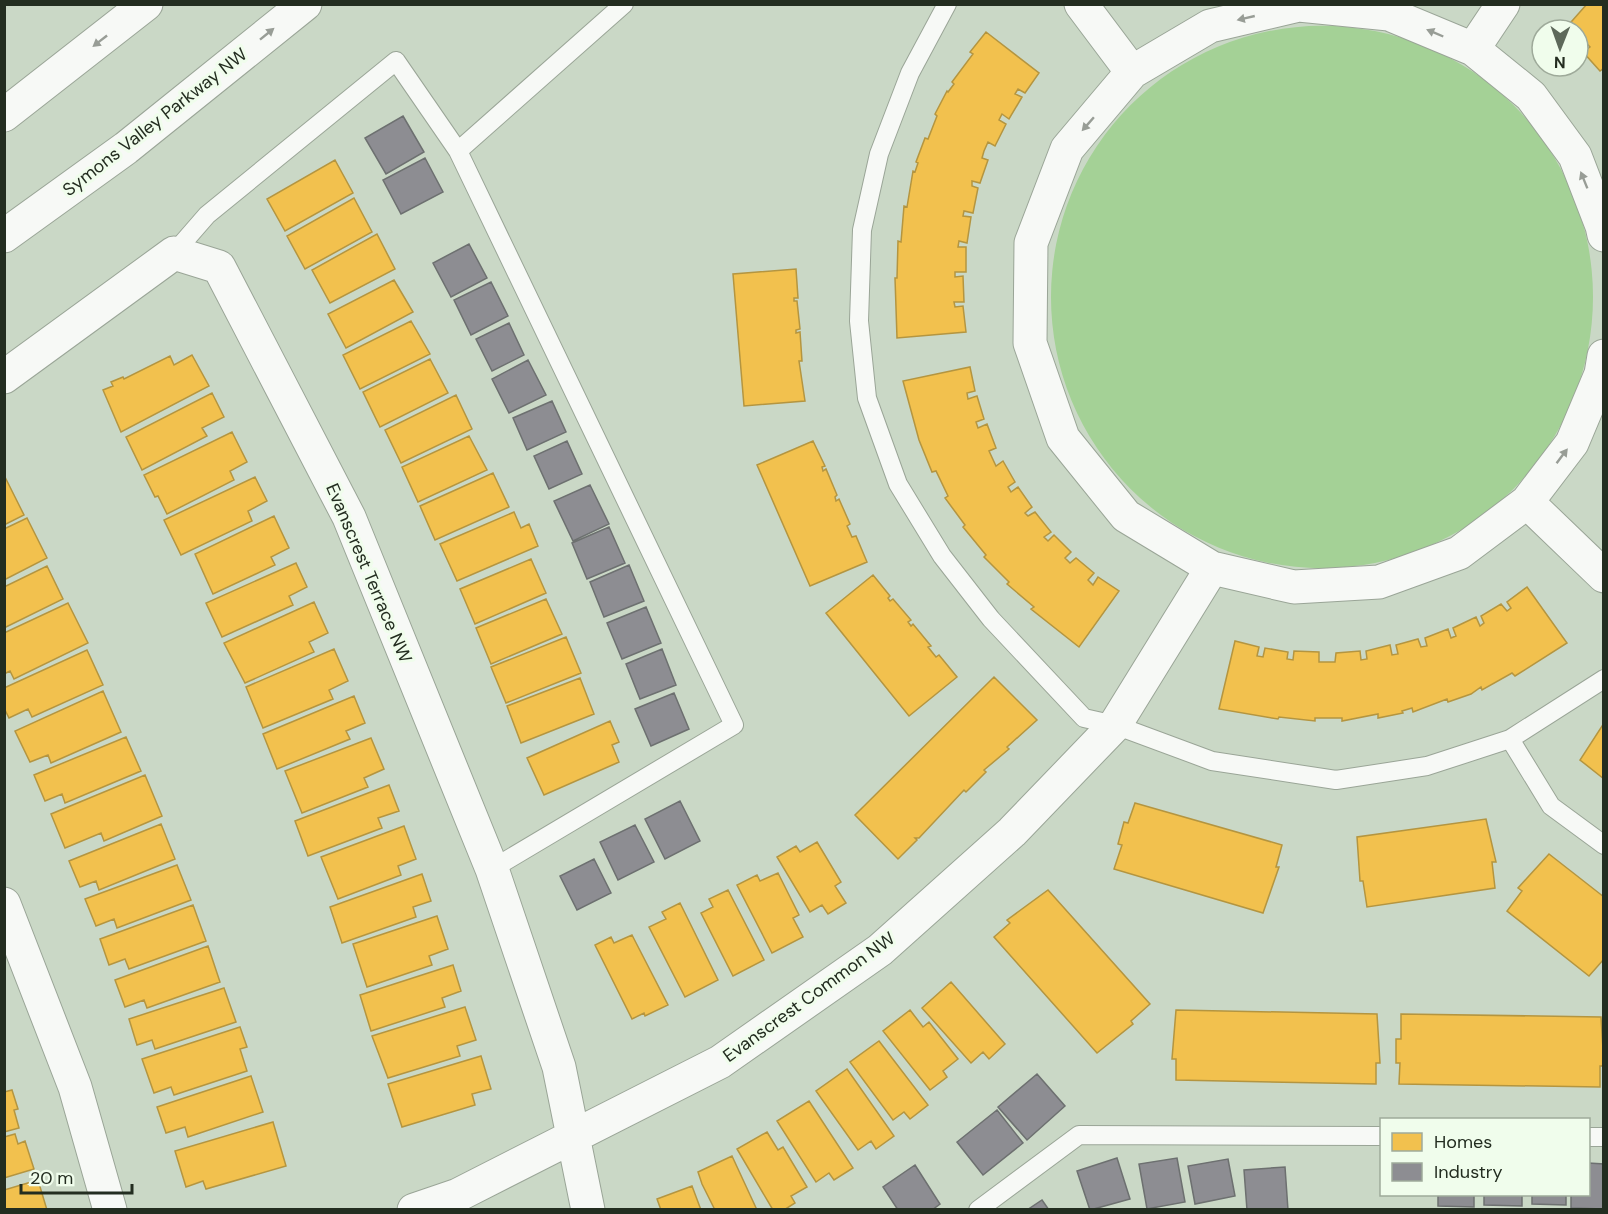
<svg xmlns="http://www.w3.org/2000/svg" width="1608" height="1214" font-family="'DM Sans',sans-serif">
<rect width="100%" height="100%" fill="#cad8c6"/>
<path fill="#a4d196" d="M1051 297a271 271 0 1 1 542 0a271 271 0 1 1-542 0Z"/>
<path fill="#f2c14e" stroke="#b49540" stroke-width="1.5" d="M1587,4H1604V68L1600,71L1583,52L1590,47L1586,43L1580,49L1578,47V30H1564Z
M986,32L1039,73L1025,93L1018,89L1015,94L1022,97L1009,119L1002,114L999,120L1006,124L995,146L988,142L984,151L982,158L988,160L980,183L972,181V186L978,188L973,213L964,211L963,216L971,217L967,243L959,241L958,247H966V272H955V277L963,276L964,302H954L955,307L963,306L966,332L897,338L895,278H897L898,241L901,242L904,206L907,207L913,171L915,172L918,163L916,162L925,138L928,139L937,116L935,114L947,91L948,92L954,84L952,82L973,54L970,52Z
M335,160L353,193L285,231L267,199Z
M354,198L372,232L305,269L287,236Z
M377,234L395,269L330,303L312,270Z
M796,269L798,298H794V301H797L800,329L796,330V333L800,332L802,361H799L805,401L744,406L733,274Z
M394,280L413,312L346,348L328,314Z
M411,321L430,354L360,389L343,355Z
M192,355L209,386L121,432L103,390L113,386L111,382L123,377L124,379L170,356L174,365Z
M430,359L448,393L380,427L363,392Z
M970,367L975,391L967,393L968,399L977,396L984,419L976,422L978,428L987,424L996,448L989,451L996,466L1003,461L1015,482L1008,487L1011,492L1018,487L1032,507L1025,513L1028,516L1035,512L1051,532L1044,537L1048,541L1054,535L1071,552L1065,558L1070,563L1076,558L1094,573L1088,580L1093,585L1098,577L1119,591L1079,647L1031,609L1034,607L1007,584L1009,582L984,557L986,555L963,527L965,525L945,498L948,496L936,471L932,472L919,440L903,381Z
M212,393L224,417L202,428L207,436L142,470L126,437Z
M456,395L472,429L401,463L385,430Z
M232,432L247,462L230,471L234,480L167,514L158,496L155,497L144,475Z
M469,436L487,470L418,502L402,467Z
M813,441L825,466L822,467L823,471L826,469L837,495L835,497L836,501L839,499L850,524L847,526L852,537L856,536L867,562L810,586L757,465Z
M493,473L509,507L435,540L420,506Z
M4,475L24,515L4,525Z
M255,477L267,501L248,511L252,521L181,555L164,520Z
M514,512L521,528L529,524L538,546L457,581L440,544Z
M274,516L289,548L271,557L275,565L213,594L195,554Z
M27,518L47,558L4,580V529Z
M531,559L546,593L475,624L460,589Z
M296,563L307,587L289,596L293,605L222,637L206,603Z
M47,566L63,599L4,628V587Z
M873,575L890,596L888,598L890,601L893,599L911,620L908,622L911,626L913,624L931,646L928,647L936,657L939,655L957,677L909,716L826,613Z
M1527,587L1567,643L1515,676L1512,673L1482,690L1481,687L1471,694L1448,702L1447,699L1413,712L1412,708L1402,711L1403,713L1378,718V714L1342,721V718H1315V721L1279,717L1278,719L1219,709L1235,641L1259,647L1257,656L1263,657L1265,648L1288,652L1287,659L1293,660L1294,651L1319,652V662H1335L1336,653L1360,651L1361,660L1367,659L1366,651L1390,645L1392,655L1398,654L1396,645L1418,639L1421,647L1427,646L1425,638L1448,629L1451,638L1456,636L1453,628L1476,617L1480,626L1484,623L1481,616L1501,604L1507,611L1511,608L1507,602Z
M546,599L562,634L491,664L476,628Z
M314,602L328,633L309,642L314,652L245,683L224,643Z
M68,603L88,643L14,679L10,671L4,674V633Z
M566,637L581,673L506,703L491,667Z
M334,649L348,681L329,690L333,699L263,728L246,687Z
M87,650L103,685L32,717L28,709L9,718L4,708V688Z
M994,677L1037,720L1007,747L1009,749L984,770L986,772L966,792L964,790L919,838H915L917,840L898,859L855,815Z
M580,678L594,714L521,743L507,706Z
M103,691L121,732L51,763L48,755L30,762L15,731Z
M354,696L365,723L346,731L350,739L277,769L263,734Z
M610,721L619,742L612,745L619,762L544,795L527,758Z
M1604,723V779L1580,760Z
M126,737L141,771L65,803L62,794L45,801L34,775Z
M371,738L384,769L364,778L368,787L302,813L285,771Z
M145,775L162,816L104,841L101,833L65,848L51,814Z
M389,785L399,811L378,818L382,828L308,856L295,821Z
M1135,803L1282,845L1276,867H1279L1263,913L1114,869L1122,845L1118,844L1124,822L1128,823Z
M1486,819L1496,862H1492L1495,888L1367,907L1363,881H1360L1357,837Z
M161,824L175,859L99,890L96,881L80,887L69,861Z
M404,826L416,859L398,866L401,875L338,899L321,857Z
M817,842L841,882L835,886L846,903L828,914L822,905L810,912L777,857L796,846L800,852Z
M1549,854L1604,897V959L1589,976L1507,911L1522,891L1518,888Z
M177,865L191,900L117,928L114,919L96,926L85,899Z
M778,873L799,915L793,918L803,937L772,953L737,885L757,875L760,881Z
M422,874L431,901L413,907L416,917L342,943L330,907Z
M728,890L764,960L733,976L701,913L713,907L709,899Z
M1048,890L1150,1004L1131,1021L1133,1024L1097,1053L994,937L1010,923L1007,920Z
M680,903L718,980L685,997L649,927L666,919L662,912Z
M193,905L206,941L129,969L125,959L109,965L100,939Z
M437,916L448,949L429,956L432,965L367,987L353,944Z
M632,935L668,1005L645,1016L644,1013L632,1019L595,945L611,937L614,943Z
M208,946L220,982L147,1008L144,1000L125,1007L115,980Z
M453,965L461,991L442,998L445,1007L371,1031L360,995Z
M951,982L1005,1044L989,1059L983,1052L971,1063L922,1008Z
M224,988L236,1022L155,1049L152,1040L137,1045L129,1019Z
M465,1007L476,1040L457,1046L460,1056L388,1078L372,1036Z
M910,1010L923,1027L929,1022L958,1059L943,1071L947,1077L930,1090L883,1031Z
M1176,1010L1377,1014L1380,1063H1376V1084L1176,1080V1059H1172Z
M1401,1014L1601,1017L1604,1066H1600V1087L1399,1084L1400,1063H1396V1039H1401Z
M240,1027L247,1047L240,1049L247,1071L174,1095L171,1087L154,1093L142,1059Z
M879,1041L928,1105L910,1119L904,1112L893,1120L850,1062Z
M481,1056L491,1089L472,1094L475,1105L402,1127L388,1084Z
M847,1069L894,1136L876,1149L871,1141L858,1150L816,1091Z
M251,1076L263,1112L188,1137L185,1127L166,1133L157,1107Z
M12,1090L18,1109L14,1110L19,1128L4,1132V1092Z
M809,1101L853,1168L834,1180L829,1173L816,1182L777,1121Z
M273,1122L286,1166L206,1189L203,1181L186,1187L175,1151Z
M767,1132L778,1150L783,1147L807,1187L791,1196L795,1203L784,1210H773L737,1149Z
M15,1134L18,1144L25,1141L34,1169L4,1178V1137Z
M732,1156L757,1210H715L702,1184L698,1172Z
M38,1180L47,1210H4V1190Z
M692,1186L701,1210H661L657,1199Z"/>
<path fill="#8d8d92" stroke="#6d7070" stroke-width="1.5" d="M403,116L424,152L386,174L365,138Z
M425,158L443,192L401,214L383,180Z
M469,244L487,278L451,297L433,263Z
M491,282L508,316L471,335L454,300Z
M509,323L524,355L492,371L476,339Z
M528,360L546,395L509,413L492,379Z
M552,401L566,432L527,450L513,418Z
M567,441L582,474L549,489L534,456Z
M590,485L609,524L573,541L554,501Z
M609,527L625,563L587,579L572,543Z
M629,565L644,601L604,617L590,582Z
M646,607L661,643L622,659L607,623Z
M662,649L676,685L640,699L626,664Z
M674,693L689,729L651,746L635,709Z
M680,801L700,841L665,859L645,819Z
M635,825L654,862L618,880L600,842Z
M594,859L611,893L577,910L560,876Z
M1037,1074L1065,1106L1027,1140L998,1107Z
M997,1110L1023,1143L983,1175L957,1142Z
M1117,1158L1130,1199L1090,1210L1077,1171Z
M1177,1158L1185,1202L1147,1209L1139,1164Z
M1228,1159L1235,1196L1195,1204L1188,1166Z
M1588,1163L1604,1164V1209L1571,1208V1194H1588Z
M915,1165L940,1204L932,1210H898L883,1187Z
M1285,1167L1288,1210H1247L1244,1170Z
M1438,1194H1474V1207L1438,1206Z
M1484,1194H1522V1206L1484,1205Z
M1532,1194H1566V1205L1532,1204Z
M1042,1200L1049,1210H1027Z"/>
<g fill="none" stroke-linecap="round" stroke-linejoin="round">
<defs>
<path id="lane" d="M947,4L910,73L879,154L862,230L859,321L867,398L898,484L942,556L991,619L1084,718L1115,725L1212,761L1336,780L1427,766L1510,739L1604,679
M458,151L624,4
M174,253L207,215L396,61L458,151L734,725L492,869
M1510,739L1551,806L1604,845
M1588,1137H1604
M978,1210L1079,1135L1382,1136"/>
<path id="street" d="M1081,4L1132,72
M1473,49L1503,4
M1604,235L1602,226L1575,156L1531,96L1473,49L1389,14L1299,5L1210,26L1132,72L1067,149L1031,243L1030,343L1063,438L1126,516L1212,568L1294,587L1379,582L1459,553L1527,502L1572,443L1601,374L1604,356
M4,377L174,253L219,267L349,517L492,869L559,1067L588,1210
M1527,502L1604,576
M4,904L75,1087L110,1210
M414,1210L458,1195L720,1062L880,950L1012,832L1115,725L1212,568"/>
<path id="secondary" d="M4,115L146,4
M4,236L126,148L305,4"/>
</defs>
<use href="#lane" stroke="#9aa597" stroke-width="20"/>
<use href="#street" stroke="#9aa597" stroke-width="35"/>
<use href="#secondary" stroke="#9aa597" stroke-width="35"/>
<use href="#lane" stroke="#f7f9f6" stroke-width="18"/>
<use href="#street" stroke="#f7f9f6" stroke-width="33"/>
<use href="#secondary" stroke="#f7f9f6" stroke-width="33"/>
</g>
<defs><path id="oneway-solid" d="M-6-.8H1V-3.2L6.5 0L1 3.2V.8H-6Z" transform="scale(1.5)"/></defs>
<g fill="#989d96">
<use href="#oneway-solid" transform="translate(1246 18) rotate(167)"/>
<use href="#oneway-solid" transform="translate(1435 33) rotate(-157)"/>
<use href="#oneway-solid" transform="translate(267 34) rotate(-39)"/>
<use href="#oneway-solid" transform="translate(100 41) rotate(142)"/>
<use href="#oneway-solid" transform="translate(1088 124) rotate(131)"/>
<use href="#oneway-solid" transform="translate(1584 180) rotate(-112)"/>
<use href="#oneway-solid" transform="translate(1562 456) rotate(-53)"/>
</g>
<g text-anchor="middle" stroke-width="6" stroke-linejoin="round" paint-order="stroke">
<g font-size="18" fill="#232d20" stroke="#f0fdec">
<text transform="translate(155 122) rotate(-38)" y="6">Symons Valley Parkway NW</text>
<text transform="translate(369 573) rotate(67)" y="6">Evanscrest Terrace NW</text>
<text transform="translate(809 997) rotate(-36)" y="6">Evanscrest Common NW</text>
</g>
</g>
<rect width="1608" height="1214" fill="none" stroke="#232d20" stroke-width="12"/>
<rect x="1380" y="1118" width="210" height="78" fill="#f0fdec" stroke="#9eaa9a" stroke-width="1.5"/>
<rect x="1392" y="1133" width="30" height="18" fill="#f2c14e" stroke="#9eaa9a" stroke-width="1.5"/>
<text x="1434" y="1148" font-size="18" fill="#232d20">Homes</text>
<rect x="1392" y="1163" width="30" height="18" fill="#8d8d92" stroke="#9eaa9a" stroke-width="1.5"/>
<text x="1434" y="1178" font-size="18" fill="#232d20">Industry</text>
<g transform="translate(1560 48) rotate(181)"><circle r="28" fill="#f0fdec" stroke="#9eaa9a" stroke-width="1.5"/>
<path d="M0-4.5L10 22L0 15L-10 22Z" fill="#5d695a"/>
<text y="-9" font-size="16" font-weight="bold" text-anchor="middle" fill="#232d20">N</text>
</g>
<path d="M21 1184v9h111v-9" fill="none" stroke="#232d20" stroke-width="3"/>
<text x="30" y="1184" font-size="18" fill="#232d20" stroke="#f0fdec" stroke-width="4.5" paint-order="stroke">20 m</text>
</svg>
